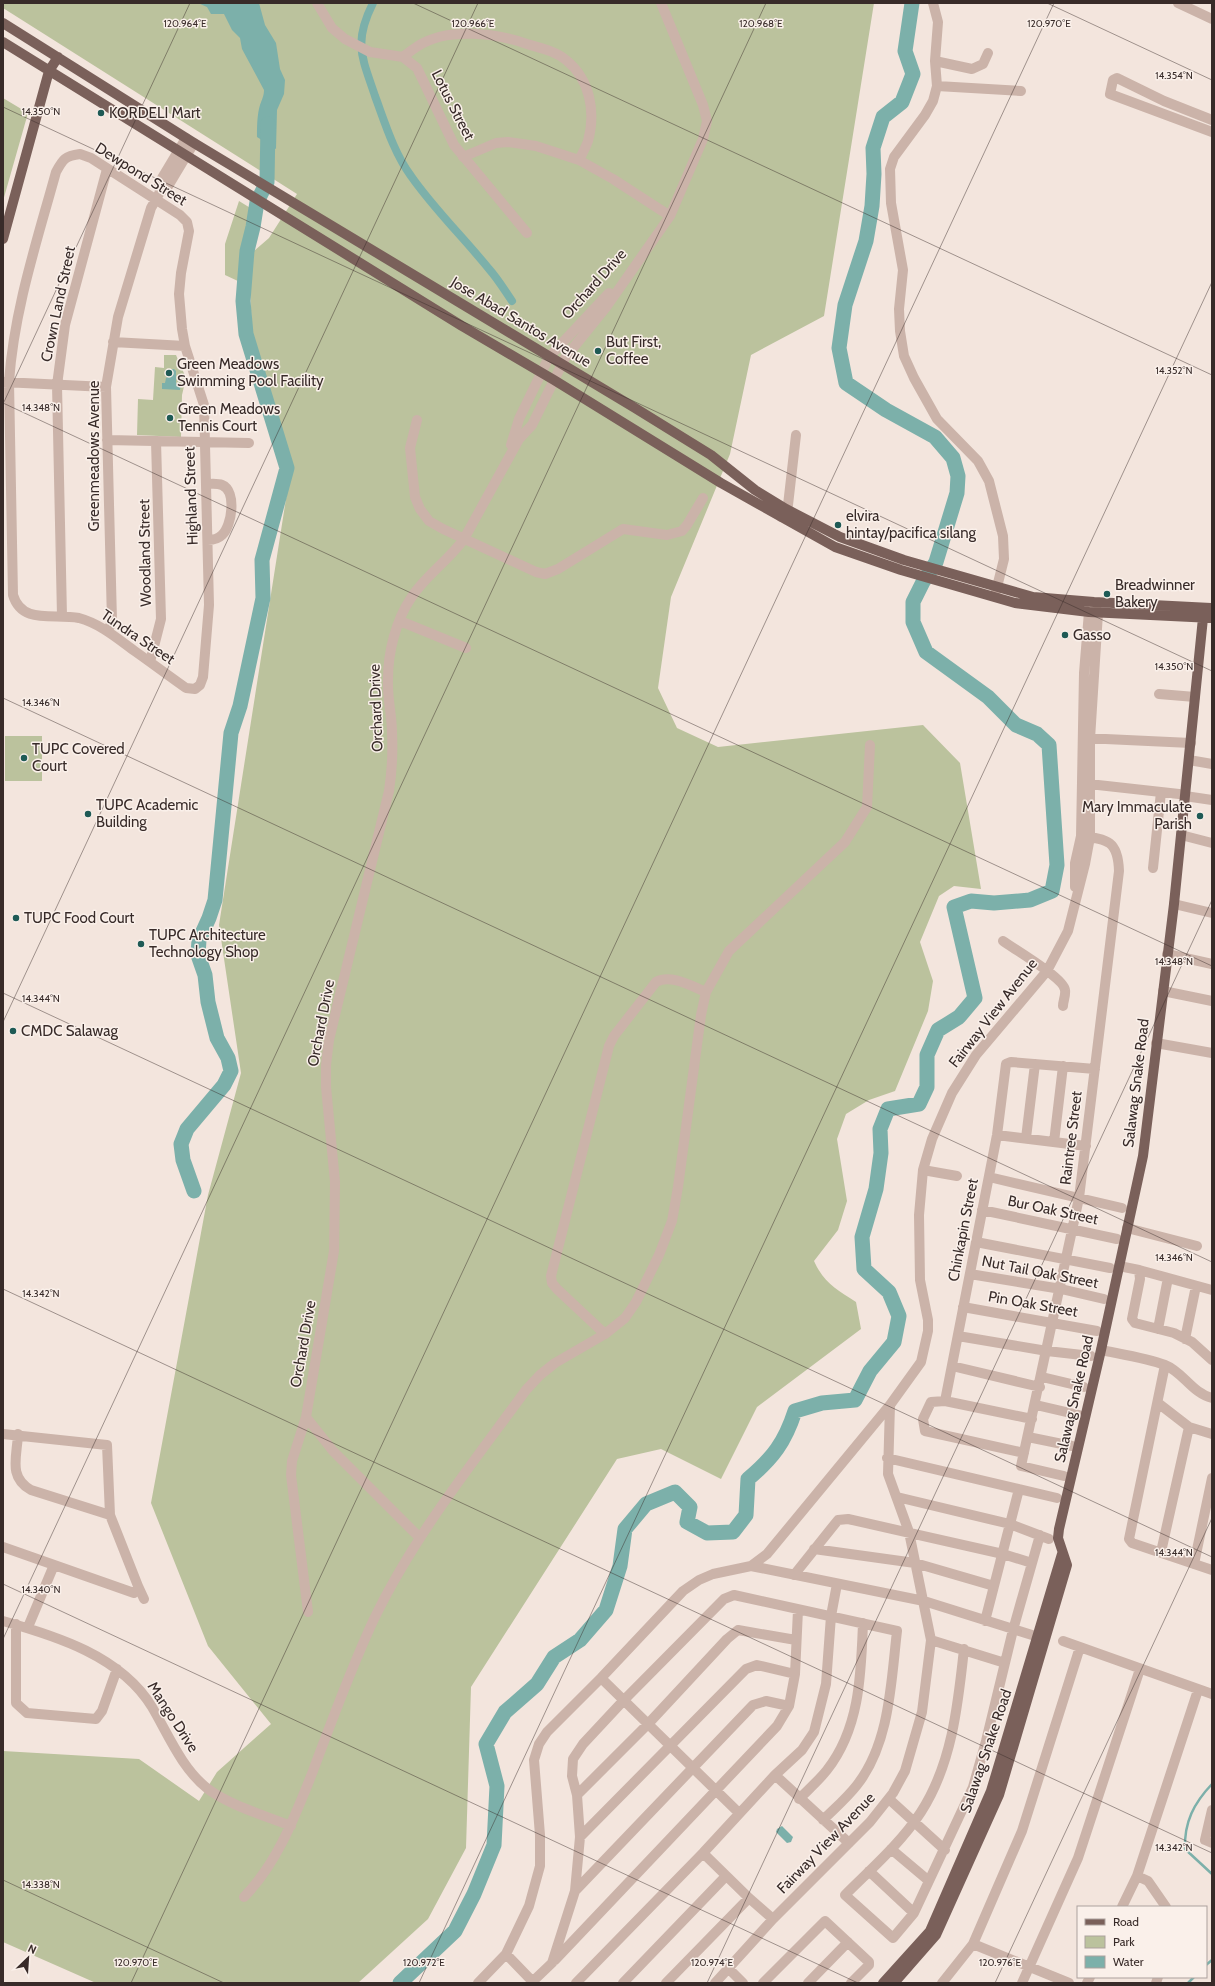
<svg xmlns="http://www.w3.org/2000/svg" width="1215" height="1986" font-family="Cabin,sans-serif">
<rect width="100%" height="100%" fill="#f3e5dd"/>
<path fill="#bbc29d" d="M3,3H874L824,316L751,355L730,454L671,597L658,688L677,728L718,747L923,725L960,763L981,889L954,886L939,896L920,942L933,981L928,1011L895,1091L869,1100L846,1114L837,1139L847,1201L838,1230L814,1261C824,1283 836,1289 856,1302L861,1329L757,1407L721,1479L661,1449L617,1459L471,1687L466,1848L428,1919L358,1983H96L3,1942V1751L139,1759L199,1801L217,1772L271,1724L208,1646L151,1503L208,1195L241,1073L219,925L291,467L252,331L250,289L254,251L269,238L297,194L3,8Z
M3,98L28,113L3,201Z
M239,201L252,209L240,282L225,275V244Z
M164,355H176L186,378L182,395L181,437L137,435L138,399L153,400L155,367L164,368Z
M5,736H42V781H5Z"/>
<path fill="#7cb0aa" d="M198,3H259L265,25L276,43L280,69L285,80L284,94L277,110L276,149L257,137C257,127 257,115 260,105C262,99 264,96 264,90L242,49L240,38L232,30L224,14H211L207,7Z
M174,369L176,371V383H181L180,390L162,389V383H165L166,378L170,376L169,370Z
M782,1826L793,1837L791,1842L787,1843L776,1832L777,1829Z"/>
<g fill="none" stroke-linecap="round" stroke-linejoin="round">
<path stroke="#7cb0aa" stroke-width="2.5" d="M1212,1784C1194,1803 1184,1822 1185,1849L1212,1874
M1206,1965L1212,1960
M1188,1983L1194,1977"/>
<path stroke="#7cb0aa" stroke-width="8" d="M373,3C353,43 362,57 375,96C385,123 394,153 411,176C434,209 464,238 489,269C498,279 505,291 512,301"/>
<path stroke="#7cb0aa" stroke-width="15" d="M194,1191L183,1160L181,1144L187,1129L224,1085L231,1071L228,1058L217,1038L208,1002L205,975L198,955L199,940L209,918L215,900L231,733L240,706L263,598L262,560L287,468L246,334L243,301L247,251L253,227L257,202L267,182L268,124
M400,1983L455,1931L474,1894L494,1845L497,1786L486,1744L505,1712L537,1684L554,1657L580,1640L606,1610L620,1566L625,1529L646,1504L675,1492L690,1507L687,1522L707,1533L733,1532L746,1515L748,1479C773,1458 785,1442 795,1411L822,1403L855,1400L870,1371L894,1342L899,1316L889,1292L864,1269L862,1237L876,1189L881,1153L880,1129L888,1109L919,1104L927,1087V1055L938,1030L959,1017L975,998L954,907L971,901L994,903L1030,900L1052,891L1057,865L1049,745L1037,734L1016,725L988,697L926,652L913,622V602L923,582L936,562L957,493L958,476L953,458L935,437L886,410L846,383L839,348L845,305L866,241L872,206L874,174L873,148L883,117L902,102L913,74L905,51L912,3"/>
<path stroke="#cbb3a9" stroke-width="10" d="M317,3L332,28L345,39L370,52L403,57L417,68L454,145L527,233
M933,3L938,22L935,61L937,86L933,101L925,115L894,157L890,169L891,203L903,270L899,309L900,331L904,356L914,378L937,419L978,461L989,481L1003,536L1004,559L995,595
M1178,3L1212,19
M403,57C408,53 413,49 418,46C447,27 496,33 527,44C540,48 555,51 566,60C590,79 596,112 588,141C586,147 582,154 579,160
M935,61L972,69L983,64L988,53
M937,86L1021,91
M1212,120L1164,101L1117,78L1113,80L1110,94L1212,132
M80,154L91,158L180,215L187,222L189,231L181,273L179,294L182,329L185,346L204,405L209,605L203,677L200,685L195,689L186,688C169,676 153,664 136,652C118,639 101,624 79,618C54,613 22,625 13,595L9,382C14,310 37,241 56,172C63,159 65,156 80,154Z
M463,157L496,143L508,142L536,146L579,160L613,179L670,216
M160,192L159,183L186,138
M113,342L185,346
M3,382L106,387
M417,420L410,448L415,497L420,509L429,521L443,529L536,572L545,574L558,569L623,529L667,535L682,531L687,525L703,498
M107,440L249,443
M511,445L519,419L549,357L609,293
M206,484C211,484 217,483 222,485C237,491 232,526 222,535C218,539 213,540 208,540
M781,517L788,505L796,435
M62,616L57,385L65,325L107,169
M400,621L466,648
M108,631L112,621L106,387L118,317L151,208L160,192L167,188L194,143
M150,662L161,619L156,441
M1159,694L1195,697
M1084,738L1191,743
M1189,760L1212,764
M1089,784L1179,794
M1185,796L1212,800
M1181,835L1212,843
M1153,868L1161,792
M1075,887V863L1081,836L1084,673L1089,612L1093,605
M1174,904L1212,913
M1003,941C1014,949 1064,978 1065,990C1066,995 1063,1001 1063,1006
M1167,954L1212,964
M1163,991L1212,1001
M1156,1043L1212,1053
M997,1135L1086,1146
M1026,1138L1035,1064
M1054,1142L1063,1066
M923,1170L957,1176
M989,1177L1122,1208
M982,1210L1117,1239
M1127,1228L1197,1246
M976,1242L1110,1268
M1119,1266L1139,1270L1140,1279L1132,1319L1135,1323L1174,1333L1192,1342L1212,1360
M1139,1270L1212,1290
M970,1274L1061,1289L1104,1299
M963,1307L1097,1331
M1158,1329L1168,1278
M605,1334L557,1289L552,1283L551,1276L609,1046L614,1036L656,982C671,974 691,986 706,992
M958,1336L1047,1351L1091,1356
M1185,1339L1196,1286
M1101,1350C1120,1354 1147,1358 1165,1365C1183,1372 1192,1393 1212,1398
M1165,1365L1129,1539L1132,1543L1212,1570
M952,1366L1040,1387
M1042,1377L1084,1387
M945,1401L997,1135L1006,1064L1011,1062L1095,1069
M1158,1403L1189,1427L1212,1434
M1036,1405L1079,1415
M306,1417L333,1451L419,1537
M3,1434L107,1445L110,1515L138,1586L136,1591L134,1593L3,1547
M18,1434C17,1457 8,1477 31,1490L110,1515
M1028,1437L1072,1446
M1024,1453L925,1431L923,1419L931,1402L945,1401L1032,1419
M887,1458L1057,1498
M1064,1476L1021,1466L1079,1198L1119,871C1118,841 1108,839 1081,836
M897,1497L1010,1524L1049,1539
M814,1549L915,1563L994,1586
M1161,1552L1189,1427
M1194,1564L1212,1478
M751,1566L924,1601L1032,1635
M794,1575L838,1520L848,1519L1003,1554L1032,1563
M138,1586L144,1599
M308,1612L291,1475L292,1461L306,1417L334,1251L335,1182L326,1087V1065L329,1040L389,791C392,771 393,753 392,733C392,715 387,697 388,679C388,652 396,620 411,598C425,576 448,561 464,539L519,439L532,425L565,358L607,306L670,216L703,139L707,121L703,105L661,3
M3,1621C56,1636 121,1656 152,1707C168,1734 182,1769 208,1789C229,1805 266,1816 291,1826
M985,1621L1019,1489
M16,1624V1703L27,1713L96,1719L102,1711L117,1669
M28,1627L54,1565
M931,1640L1005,1663
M1063,1641L1212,1694
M964,1649C958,1705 952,1764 921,1812C901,1843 871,1869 845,1895L893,1938L914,1913L973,1787L986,1741L1013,1630L1040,1535
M601,1678L739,1813
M775,1775L849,1843
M577,1795L648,1724L727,1639L738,1630L796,1640
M799,1799C809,1789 819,1780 827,1770C860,1728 861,1674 863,1623
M889,1799L945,1850
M1212,1810L1205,1840L1212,1843
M580,1837L746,1669L757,1665L795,1674
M891,1849L929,1881
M703,1853L749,1898L773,1919
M869,1871L914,1913
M1137,1876L1148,1881L1166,1907
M575,1891L753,1705L766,1701L789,1706
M244,1897C278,1862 295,1816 313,1771C332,1720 351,1668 374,1619C414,1536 472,1464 526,1390L540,1375L555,1363L605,1334L625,1318L636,1302L659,1255L672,1221L678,1187L701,1015L706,992L729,951L845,842L867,807L870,745
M1122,1907L1137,1876L1198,1690
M973,1944L1069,1983
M506,1954L534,1983
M555,1960L777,1726L789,1706L795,1674L798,1610
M729,1969L743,1983
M478,1983L506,1954L529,1906L540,1866V1835L534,1760L539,1744L547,1732L601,1678L683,1591L699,1580L713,1574L751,1566L767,1554L890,1405L921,1362L928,1331V1320L920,1280L919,1215L923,1170L932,1139L952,1093L976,1055L1047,971L1068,931L1085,864L1090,837V739L1098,613L1095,605
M531,1983L552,1963L575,1891L580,1837L577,1795L572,1776L573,1759L583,1744L624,1700L724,1599L734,1595L897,1631C891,1682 890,1743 857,1785C847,1798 834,1809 823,1820
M576,1983L703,1853L775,1775L802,1750L814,1732L826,1684L831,1616L837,1584
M623,1983L726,1876
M666,1983L749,1898
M715,1983L773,1919L870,1822L893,1793L905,1771L922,1712L931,1640L909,1532L888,1474L890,1405
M763,1983L825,1921L869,1962V1965L851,1983
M808,1983L848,1942
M942,1983L973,1944L1022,1831L1080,1647
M1022,1983L1078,1858L1140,1669
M1087,1983L1090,1977
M1156,1983L1158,1977"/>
<path stroke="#7a605a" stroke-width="10" d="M3,23L194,143L635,408L711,455L755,490L786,509L840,537L904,560L1033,597L1094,602L1211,608
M3,42L462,326L554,380L721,483L835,547L901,570L1015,603L1089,612L1212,618
M3,239L49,71L58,57
M883,1983L930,1931L991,1791L1062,1554
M894,1983L936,1935L999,1795L1067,1565L1058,1538L1059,1529L1101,1350L1143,1156L1174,904L1203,618L1206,608"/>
</g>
<path fill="none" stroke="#382b29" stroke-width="1" stroke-opacity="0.45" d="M413,3L1212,375M1047,3L1212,80M3,107L1212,671M3,403L1212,966M3,404L190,3M3,698L1212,1262M3,993L1212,1557M3,1022L478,3M3,1289L1212,1853M3,1584L858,1983M3,1639L766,3M3,1880L224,1983M131,1983L1054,3M419,1983L1212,282M707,1983L1212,900M995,1983L1212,1518"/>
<g fill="#1e5a55" stroke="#faf0ea" stroke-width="1.5">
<circle cx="101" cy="113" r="4"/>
<circle cx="598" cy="351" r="4"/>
<circle cx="169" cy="373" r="4"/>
<circle cx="170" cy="418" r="4"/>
<circle cx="838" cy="525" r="4"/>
<circle cx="1107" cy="594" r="4"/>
<circle cx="1065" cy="635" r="4"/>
<circle cx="24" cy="758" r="4"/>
<circle cx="88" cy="814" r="4"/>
<circle cx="1200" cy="816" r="4"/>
<circle cx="16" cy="918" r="4"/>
<circle cx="141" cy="944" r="4"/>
<circle cx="13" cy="1031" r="4"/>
</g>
<g text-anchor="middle" stroke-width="3" stroke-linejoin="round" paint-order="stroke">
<g font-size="15" fill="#382b29" stroke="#faf0ea">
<text transform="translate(453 105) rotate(63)" y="5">Lotus Street</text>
<text transform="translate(141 174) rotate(32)" y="5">Dewpond Street</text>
<text transform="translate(594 284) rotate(-48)" y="5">Orchard Drive</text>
<text transform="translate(58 304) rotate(-78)" y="5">Crown Land Street</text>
<text transform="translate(521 322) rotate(31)" y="5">Jose Abad Santos Avenue</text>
<text transform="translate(94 456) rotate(-90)" y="5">Greenmeadows Avenue</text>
<text transform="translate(191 496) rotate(-92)" y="5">Highland Street</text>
<text transform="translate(145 553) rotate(-91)" y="5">Woodland Street</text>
<text transform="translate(138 637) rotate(34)" y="5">Tundra Street</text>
<text transform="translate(376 708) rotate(-92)" y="5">Orchard Drive</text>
<text transform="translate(993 1013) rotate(-52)" y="5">Fairway View Avenue</text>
<text transform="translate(321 1023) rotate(-79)" y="5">Orchard Drive</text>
<text transform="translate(1136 1083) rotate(-83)" y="5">Salawag Snake Road</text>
<text transform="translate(1071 1138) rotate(-83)" y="5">Raintree Street</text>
<text transform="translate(1053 1210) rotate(12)" y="5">Bur Oak Street</text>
<text transform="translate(963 1230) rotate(-79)" y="5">Chinkapin Street</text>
<text transform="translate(1040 1272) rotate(11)" y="5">Nut Tail Oak Street</text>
<text transform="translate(1033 1304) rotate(10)" y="5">Pin Oak Street</text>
<text transform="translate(303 1344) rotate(-80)" y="5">Orchard Drive</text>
<text transform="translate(1074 1399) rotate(-77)" y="5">Salawag Snake Road</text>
<text transform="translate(173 1717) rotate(57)" y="5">Mango Drive</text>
<text transform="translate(986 1751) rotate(-71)" y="5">Salawag Snake Road</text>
<text transform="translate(826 1843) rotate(-46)" y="5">Fairway View Avenue</text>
</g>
<g font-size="15" fill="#382b29" stroke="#faf0ea" text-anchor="start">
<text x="109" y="118">KORDELI Mart</text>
<text x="606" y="347">But First,<tspan x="606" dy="17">Coffee</tspan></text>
<text x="177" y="369">Green Meadows<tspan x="177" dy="17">Swimming Pool Facility</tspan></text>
<text x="178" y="414">Green Meadows<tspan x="178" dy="17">Tennis Court</tspan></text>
<text x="846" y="521">elvira<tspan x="846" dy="17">hintay/pacifica silang</tspan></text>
<text x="1115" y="590">Breadwinner<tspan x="1115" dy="17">Bakery</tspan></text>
<text x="1073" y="640">Gasso</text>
<text x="32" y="754">TUPC Covered<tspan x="32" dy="17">Court</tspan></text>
<text x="96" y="810">TUPC Academic<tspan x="96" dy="17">Building</tspan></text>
<text x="1192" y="812" text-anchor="end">Mary Immaculate<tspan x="1192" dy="17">Parish</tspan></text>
<text x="24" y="923">TUPC Food Court</text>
<text x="149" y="940">TUPC Architecture<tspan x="149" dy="17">Technology Shop</tspan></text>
<text x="21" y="1036">CMDC Salawag</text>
</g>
</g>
<g font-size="10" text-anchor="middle" fill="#382b29" stroke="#faf0ea" stroke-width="3" stroke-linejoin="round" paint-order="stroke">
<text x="185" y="27">120.964°E</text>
<text x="473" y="27">120.966°E</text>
<text x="761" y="27">120.968°E</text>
<text x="1049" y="27">120.970°E</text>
<text x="1174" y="79">14.354°N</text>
<text x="41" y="115">14.350°N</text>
<text x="1174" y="374">14.352°N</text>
<text x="41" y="411">14.348°N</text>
<text x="1174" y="670">14.350°N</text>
<text x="41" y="706">14.346°N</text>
<text x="1174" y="965">14.348°N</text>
<text x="41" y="1002">14.344°N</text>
<text x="1174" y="1261">14.346°N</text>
<text x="41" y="1297">14.342°N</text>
<text x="1174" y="1556">14.344°N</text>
<text x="41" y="1593">14.340°N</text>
<text x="1174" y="1851">14.342°N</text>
<text x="41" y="1888">14.338°N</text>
<text x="136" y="1966">120.970°E</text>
<text x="424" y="1966">120.972°E</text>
<text x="712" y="1966">120.974°E</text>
<text x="1000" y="1966">120.976°E</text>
</g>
<rect width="1215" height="1986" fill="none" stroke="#382b29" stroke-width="8"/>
<rect x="1077" y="1906" width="130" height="72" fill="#faf0ea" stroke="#aca19d"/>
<rect x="1085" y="1919" width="20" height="6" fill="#7a605a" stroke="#aca19d"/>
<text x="1113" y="1926" font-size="12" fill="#382b29">Road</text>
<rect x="1085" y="1936" width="20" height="12" fill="#bbc29d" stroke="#aca19d"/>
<text x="1113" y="1946" font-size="12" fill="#382b29">Park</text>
<rect x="1085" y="1956" width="20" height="12" fill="#7cb0aa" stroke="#aca19d"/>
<text x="1113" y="1966" font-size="12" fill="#382b29">Water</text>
<g transform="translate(28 1958) rotate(25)" stroke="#faf0ea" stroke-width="3" paint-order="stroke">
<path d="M0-3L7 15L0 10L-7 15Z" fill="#382b29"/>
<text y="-6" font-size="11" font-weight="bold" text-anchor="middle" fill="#382b29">N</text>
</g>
</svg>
